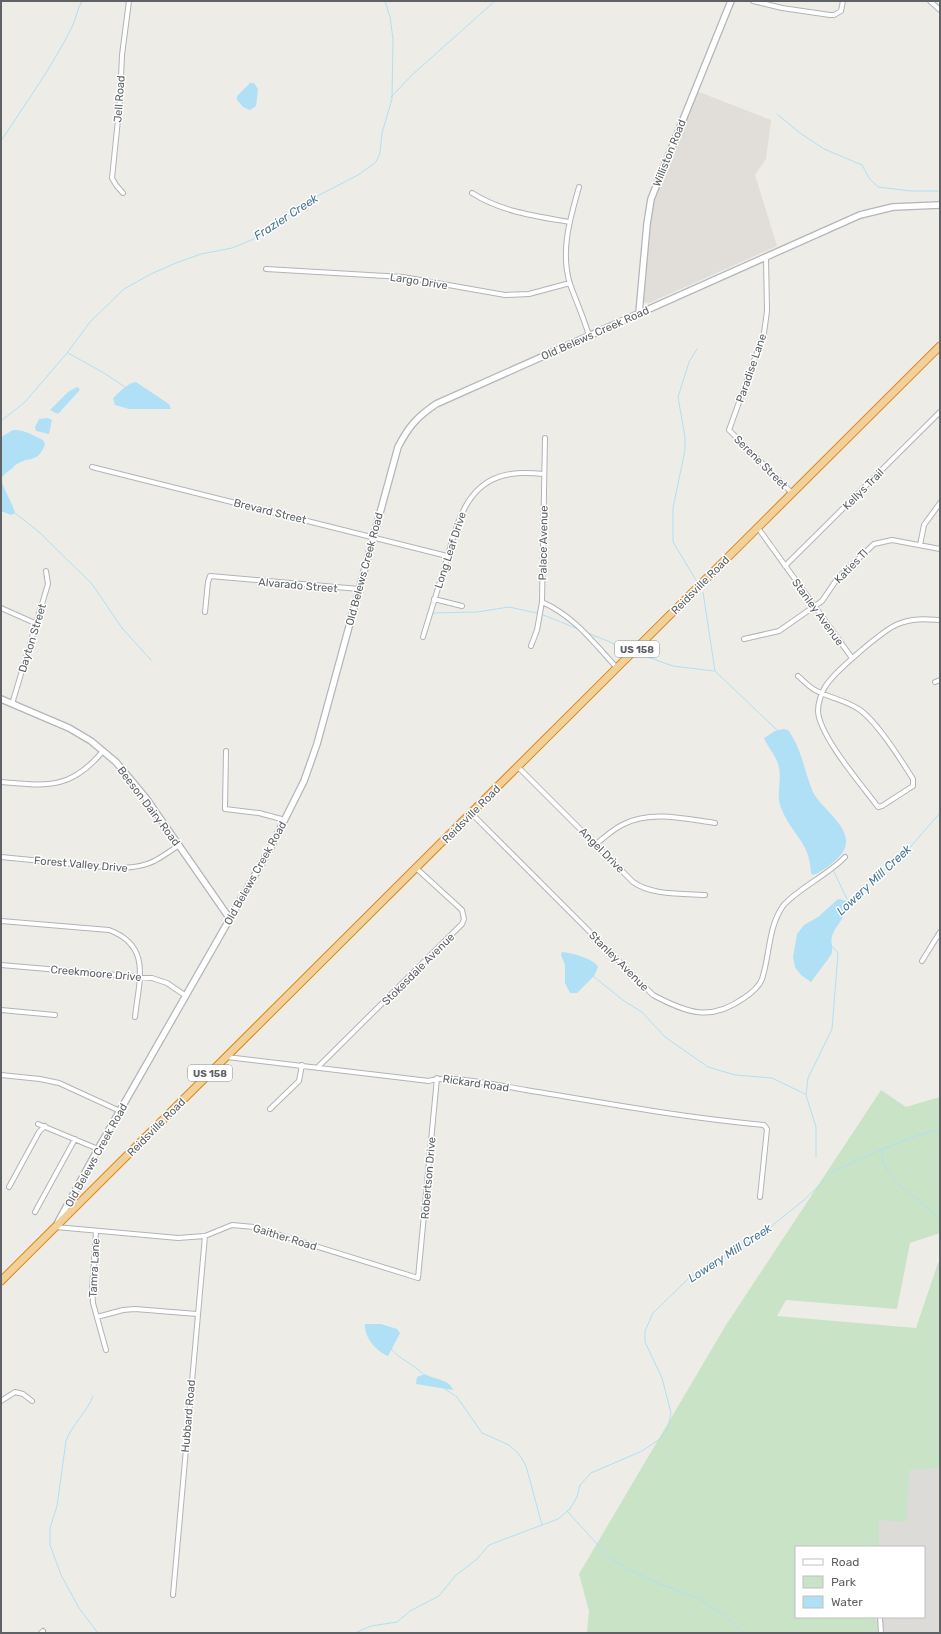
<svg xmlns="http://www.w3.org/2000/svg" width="941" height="1634" font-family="Rubik,sans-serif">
<rect width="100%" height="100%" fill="#eeece6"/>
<path fill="#dddbd8" d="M940,1464V1633H878L876,1617H924V1547H879V1520L909,1469L938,1468Z"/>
<path fill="#e1ddd8" d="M694,90L771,120L766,159L755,175L777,246L649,303L643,302L641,297L650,210Z"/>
<path fill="#c9e3c6" d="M881,1090L906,1107L940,1097V1233L910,1243L897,1309L786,1300L777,1316L916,1328L938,1263L940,1262V1464L938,1468L909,1470L906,1522L879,1520V1547H796V1617H876L878,1633H587L589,1611L579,1574L726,1325Z"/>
<path fill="#afe0f6" d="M250,83H254L258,89L256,106L250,110L243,107L237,100V96Z
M136,382L169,404L171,409H129L115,405L113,398C120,392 127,383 136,382Z
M77,387L80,389L78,392L58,414L50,410L68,392Z
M48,418L52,420L49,434L36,431L35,427L39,419Z
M13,430C23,429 33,435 43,440L45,444C38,464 29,456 17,464C14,465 13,469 10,470C6,473 4,474 1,479C4,491 12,501 15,513L11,515L1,511V437Z
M783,729L788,730C802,749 804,771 813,792C823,812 863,833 838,858C830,865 823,871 813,875L811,873C810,842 792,835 782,810C775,796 782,783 779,768C778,758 768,748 764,738L775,731Z
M838,899L848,901C849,915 836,924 832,936C830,943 834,949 831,955L811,982L801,975L795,967L793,957L797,934L804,925L818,917Z
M562,952C572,953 595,959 598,967L594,976L577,993H570L565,983V965L561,955Z
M365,1324H381L397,1329L400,1333L388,1356C376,1351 364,1337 365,1324Z
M425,1374C433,1379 451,1380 453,1390L416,1384L417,1377Z"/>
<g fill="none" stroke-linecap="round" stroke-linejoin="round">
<path stroke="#afe0f6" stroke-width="1" d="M391,97L413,74L495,1
M777,114L800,133L824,149L862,165L869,178L878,187L911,191H938
M1,141C25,104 52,67 72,27C76,19 77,9 82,1
M68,353L104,373L125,387
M1,421L25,402L67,353L90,322L124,289L151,274L176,263L201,254L232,248L254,239L278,225L302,204L358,175L376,162L380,153L382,133L392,99L393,39L390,17L385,1
M15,513L39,532L92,584L122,628L151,660
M696,580L673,542V508L685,450V437L678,397L689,362L697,349
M703,592L715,671L778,731
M433,613L477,612L509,607L537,613
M541,614L578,629
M588,633L629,650
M636,653L673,666L714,671
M833,870L848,901
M848,901L905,853L940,813
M593,976L624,1001L642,1012L665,1037L708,1067L735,1075L772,1078L805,1094
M881,1149C882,1182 919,1197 940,1219
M816,1157V1127L806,1095L808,1078L832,1029L838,953L831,945
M391,1349C401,1360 413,1364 423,1374
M445,1389L457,1397L482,1433L509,1445L519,1454L526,1466L542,1525
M93,1396C87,1413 72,1424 66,1441L57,1506L50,1528V1545L61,1575L79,1608L98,1633
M567,1511L610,1558L624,1567L657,1583L698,1598L725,1616L744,1633
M355,1633L371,1626L397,1622L410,1611L439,1596L455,1576L477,1559L489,1545L558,1519L570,1509L577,1497L580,1485L591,1473L642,1451L660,1439L668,1428L671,1413L662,1378L645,1342V1331L653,1313L690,1277L769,1228L804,1200L833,1172L875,1152L919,1135L940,1129"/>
<defs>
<path id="street" d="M753,1L782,8L830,15H834L841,11L843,1
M930,1L940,10
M579,187C570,219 560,251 570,284C576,301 584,318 589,336
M123,193L116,185L112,178L120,100L122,55L129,1
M472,193C502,212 535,216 569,222
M766,257L767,311L764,333L729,430L792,493
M266,269L403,277L505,295L529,294L570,283
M92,467L447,556
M758,528L852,658
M920,545L924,525L940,503
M785,566L940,412
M434,599L462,606
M542,602C574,616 594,643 617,668
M1,608L37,624
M205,612L208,582L210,576L359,589
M423,637C431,610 440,583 448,555C458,520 468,480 511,474C522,472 533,473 544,474
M744,639L779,631L822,601L837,579L874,544L892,540L940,549
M531,646L537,630L542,602L545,438
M798,676C804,681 809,687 815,690C829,698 846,700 860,710C878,723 901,760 913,779V786L882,806L878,807L875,803C860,783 819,735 818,711C818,704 821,693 825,687C833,673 883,630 898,624C912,618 925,619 940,620
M935,682L940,680
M12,704L48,584L46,571
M226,751L225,809L259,813L285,820
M518,767L633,882C653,896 682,893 705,895
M1,782C47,786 71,790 103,751
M471,813L653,995C687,1013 710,1022 744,998C750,994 759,987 762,979C770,955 768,927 783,906C797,889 828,875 845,857
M596,844C605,837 613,829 624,824C652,810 686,819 715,823
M1,857L114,868C146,868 154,863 179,845
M1,921L109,930C152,946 139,980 135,1017
M922,961L940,932
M1,965L152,978L167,983L186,996
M1,1010L55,1015
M227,1057L429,1081C450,1074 502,1086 526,1090C605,1103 684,1118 764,1125L767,1129L760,1197
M318,1067L462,924L464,919L462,910L416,868
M1,1075L40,1079L59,1083L120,1111
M270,1109L299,1081L302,1065
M38,1124L98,1149
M9,1187L39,1132L45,1126
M35,1212L75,1139
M56,1227L178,1238L205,1236L232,1225L254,1227L418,1278L437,1078
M96,1232L92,1290L93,1303L106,1350
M97,1317L123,1310L135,1309L197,1314
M1,1401L15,1392L23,1394L32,1401
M173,1595L205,1236
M880,1617L881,1633
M41,1633L43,1631"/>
<path id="secondary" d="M639,313L647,224L651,199L731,1
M1,699L69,728L91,741L116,762L146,798L230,919
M58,1222L98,1149L272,845L304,781L317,744L398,447C409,426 417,417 436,404L860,215L893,207L940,205"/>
<path id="highway" d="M1,1281L940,346"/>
</defs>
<use href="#street" stroke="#b1b4b7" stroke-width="6"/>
<use href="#secondary" stroke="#b2b6b9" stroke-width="8"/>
<use href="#highway" stroke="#db8719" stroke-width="9"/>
<use href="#street" stroke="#fff" stroke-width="4"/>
<use href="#secondary" stroke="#fff" stroke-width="5.5"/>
<use href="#highway" stroke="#f2d09a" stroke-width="7"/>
</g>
<g text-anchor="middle" stroke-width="3" stroke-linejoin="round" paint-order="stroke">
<g fill="#fff" stroke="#8e9193" stroke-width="1">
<rect x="615" y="641" width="44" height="16" rx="3"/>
<rect x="188" y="1065" width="44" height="16" rx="3"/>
</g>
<g font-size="10" font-weight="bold" fill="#5e6265">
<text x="637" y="653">US 158</text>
<text x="210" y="1077">US 158</text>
</g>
<g font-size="11" fill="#5e6265" stroke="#fff">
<text transform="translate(119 99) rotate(-86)" y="4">Jell Road</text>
<text transform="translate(669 153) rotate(-68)" y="4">Williston Road</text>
<text transform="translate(419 281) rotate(9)" y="4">Largo Drive</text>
<text transform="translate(595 333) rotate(-24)" y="4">Old Belews Creek Road</text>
<text transform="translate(751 368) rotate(-71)" y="4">Paradise Lane</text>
<text transform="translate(761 462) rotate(45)" y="4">Serene Street</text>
<text transform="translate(863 489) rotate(-45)" y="4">Kellys Trail</text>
<text transform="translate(270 511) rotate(14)" y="4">Brevard Street</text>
<text transform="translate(543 543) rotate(-89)" y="4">Palace Avenue</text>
<text transform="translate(450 550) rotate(-72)" y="4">Long Leaf Drive</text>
<text transform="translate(851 566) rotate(-46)" y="4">Katies Tl</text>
<text transform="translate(364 569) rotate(-75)" y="4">Old Belews Creek Road</text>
<text transform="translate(298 585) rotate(5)" y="4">Alvarado Street</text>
<text transform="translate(700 585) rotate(-45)" y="4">Reidsville Road</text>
<text transform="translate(818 612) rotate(54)" y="4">Stanley Avenue</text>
<text transform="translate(32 638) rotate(-73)" y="4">Dayton Street</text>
<text transform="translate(149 806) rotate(53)" y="4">Beeson Dairy Road</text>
<text transform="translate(471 814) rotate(-45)" y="4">Reidsville Road</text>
<text transform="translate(602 850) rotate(45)" y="4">Angel Drive</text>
<text transform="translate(81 864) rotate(5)" y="4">Forest Valley Drive</text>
<text transform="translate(255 873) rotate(-61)" y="4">Old Belews Creek Road</text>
<text transform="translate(619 961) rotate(45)" y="4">Stanley Avenue</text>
<text transform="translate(418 969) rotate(-45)" y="4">Stokesdale Avenue</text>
<text transform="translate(96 973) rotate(5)" y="4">Creekmoore Drive</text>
<text transform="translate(476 1083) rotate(8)" y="4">Rickard Road</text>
<text transform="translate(156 1127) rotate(-45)" y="4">Reidsville Road</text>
<text transform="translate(96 1155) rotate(-61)" y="4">Old Belews Creek Road</text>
<text transform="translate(428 1178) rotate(-85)" y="4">Robertson Drive</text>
<text transform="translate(285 1237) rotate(17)" y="4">Gaither Road</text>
<text transform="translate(94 1268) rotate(-87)" y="4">Tamra Lane</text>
<text transform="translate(188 1416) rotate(-85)" y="4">Hubbard Road</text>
</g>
<g font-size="12" font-style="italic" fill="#477796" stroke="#fff">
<text transform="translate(286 217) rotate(-33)" y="4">Frazier Creek</text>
<text transform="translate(874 880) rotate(-43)" y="4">Lowery Mill Creek</text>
<text transform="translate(730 1253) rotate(-33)" y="4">Lowery Mill Creek</text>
</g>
</g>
<rect width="941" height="1634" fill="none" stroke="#5e6265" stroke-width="4"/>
<rect x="795" y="1546" width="130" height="72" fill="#ffffff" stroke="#bfc0c1"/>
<rect x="803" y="1559" width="20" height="6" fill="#ffffff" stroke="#bfc0c1"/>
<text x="831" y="1566" font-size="12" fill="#5e6265">Road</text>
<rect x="803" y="1576" width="20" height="12" fill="#c9e3c6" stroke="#bfc0c1"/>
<text x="831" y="1586" font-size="12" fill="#5e6265">Park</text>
<rect x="803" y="1596" width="20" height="12" fill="#afe0f6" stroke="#bfc0c1"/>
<text x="831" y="1606" font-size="12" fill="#5e6265">Water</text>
</svg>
